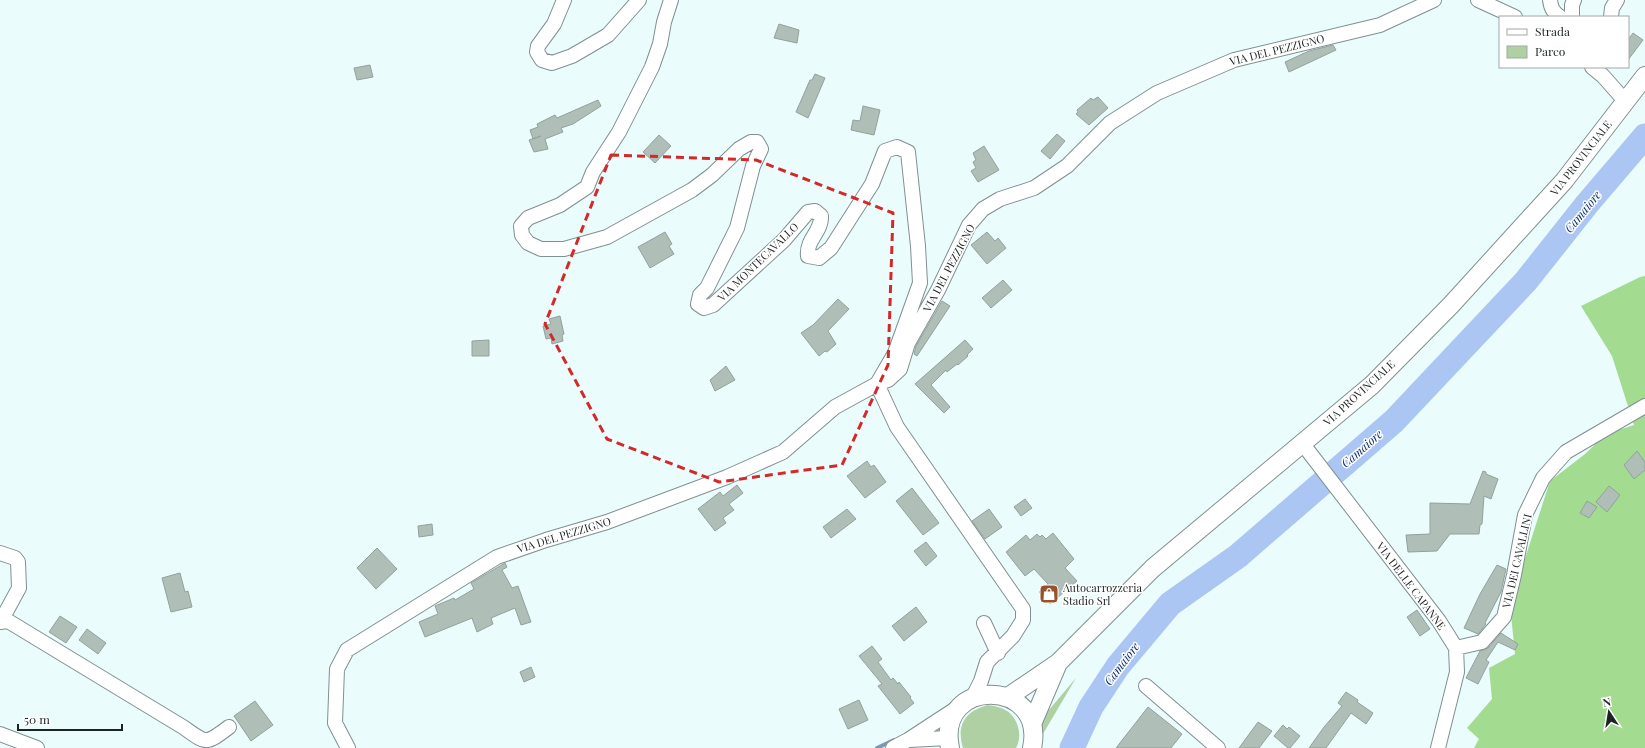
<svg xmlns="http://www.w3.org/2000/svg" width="1645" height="748" font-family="'Playfair Display',serif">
<rect width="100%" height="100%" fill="#ebfcfd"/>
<path fill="#aed0a3" d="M1076,678L1040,739L1037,724Z
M988,705C994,706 1001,707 1007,711C1018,718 1023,736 1016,748H963C956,725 965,711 988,705Z"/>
<path fill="#a3db91" d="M1645,276V748H1474L1479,739L1467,728L1492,699L1489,668L1515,654L1510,605L1550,481L1585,454L1606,434L1634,425L1612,356L1581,306L1640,277Z"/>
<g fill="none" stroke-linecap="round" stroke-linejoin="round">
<path stroke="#8095b4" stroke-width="4" d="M877,748L894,740"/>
<path stroke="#abc6f2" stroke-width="25" d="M1072,748L1091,707L1118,666L1170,604L1238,556L1394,421L1526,281L1587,204L1645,136"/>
</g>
<path fill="#b0beb8" stroke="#93a19b" d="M779,24L799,30L797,43L774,38Z
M1633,33L1643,40L1628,60V40Z
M1333,45L1336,50L1289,72L1285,62L1309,51Z
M370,65L373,77L357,80L354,68Z
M815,74L825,78L808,118L796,112L810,80H812Z
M1098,97L1108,108L1089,125L1076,114L1078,112L1077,110L1091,98L1093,100Z
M598,100L601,106L573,124L561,128L563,132L545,139L548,149L534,152L529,140L541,136L533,139L530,130L538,127L537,124L555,115L557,118Z
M863,106L880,110L874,135L851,130L853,120L860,121Z
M1057,134L1065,141L1050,159L1041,151Z
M659,135L671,146L655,163L643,152Z
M984,146L999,170L978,182L971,171L976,168L973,162L976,160L973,153Z
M665,232L672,244L669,246L674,254L650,268L638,247Z
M987,232L995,241L998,238L1006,248L987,264L971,245Z
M1003,280L1012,290L991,308L982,298Z
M838,299L849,309L828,331L836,344L827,352L825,351L819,356L801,333L813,325Z
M942,301L950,306L917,356L914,354L916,346Z
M560,316L564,334L562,335L563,341L552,344L551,338L546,339L543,326L551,324L549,319Z
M489,340V356H472V341Z
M965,340L973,349L967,355L968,356L958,365L957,364L947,372L946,370L931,385L950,407L944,413L915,384Z
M726,366L735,380L715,391L710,380Z
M1637,451L1645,462V470L1634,479L1624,465Z
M867,461L871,467L874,465L886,482L865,498L847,476Z
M1483,471L1486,472V474L1498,479L1491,499L1484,496L1482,524L1480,525L1479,534H1450L1437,551L1408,552L1406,535L1430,534V503L1470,504Z
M737,485L743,493L729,504L734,510L723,518L726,523L715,531L698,509L720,492L723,496Z
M1609,486L1620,495L1607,512L1596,502Z
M912,488L939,523L923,535L896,501Z
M1025,499L1032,508L1021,516L1014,507Z
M1587,501L1597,507L1589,518L1580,513Z
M847,509L856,519L831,538L823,527Z
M989,509L1002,527L985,539L972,521Z
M432,524L433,535L419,537L418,526Z
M1053,533L1074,559L1065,568L1077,581L1050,604L1039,592L1048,584L1034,569L1025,576L1006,552L1026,535L1030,540L1037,534L1040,537L1042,535L1046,539Z
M926,542L937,556L926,566L914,551Z
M377,548L397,569L376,589L357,568Z
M505,563L507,567L502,570L512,588L518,586L531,622L521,625L515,608L491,618L493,624L477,632L472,618L425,637L419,622L438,614L435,606L454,598L455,600L474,589L471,583Z
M1497,565L1506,569L1501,592L1485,623L1486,624L1478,634L1464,628L1480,594Z
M180,573L185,592L188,591L192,607L171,612L162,578Z
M916,607L927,622L904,641L892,626Z
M1417,610L1430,629L1420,636L1407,617Z
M60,616L77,627L66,643L49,632Z
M87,629L106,643L98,654L79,640Z
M1501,633L1518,644L1515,650L1498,642L1486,660L1489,662L1478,684L1466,678L1480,651L1488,648Z
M872,646L882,659L878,662L891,680L893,678L898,684L899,682L911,697L910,698L914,703L900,714L878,686L882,684L859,656Z
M531,667L535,677L524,682L520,672Z
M1346,692L1358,700L1357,702L1373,713L1370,718L1366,724L1351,713L1326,748H1309L1324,727L1342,706L1338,703Z
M859,700L868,720L848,729L839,709Z
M255,701L273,725L251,741L234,716Z
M1148,707L1182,734L1171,748H1116Z
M1258,722L1272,731L1259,748H1239Z
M1283,725L1287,729L1289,727L1300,736L1290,748H1288L1274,736Z"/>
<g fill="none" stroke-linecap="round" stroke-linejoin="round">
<defs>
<path id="minor" d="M564,0L554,24L538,46L537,52L542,60L552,63L572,56L608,35L639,0
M671,0L664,22L660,44L652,67L619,132L593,172L587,187L560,205L528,218L521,226L522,235L528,243L541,249H564L607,237L692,190L712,175L739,149L751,142H757L761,149L753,166L737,228L707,288L700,295L698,304L704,308L713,305L784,240L808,212L815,211L821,216C822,232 806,239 808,256L819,258L831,248L872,184L885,151L897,147L908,152L918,246L920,283L895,353L877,384
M1478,0L1515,17
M1550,0C1551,8 1553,12 1560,17
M1572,17V5L1574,0
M1611,17L1612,8L1617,0
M1592,67L1603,76L1626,102
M877,384L897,427L1023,609V620L1013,636L987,662L981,681L973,697
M1302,443L1439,621L1456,648L1457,672L1438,748
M0,553L15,558L18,562L19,588L1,621
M0,622L8,621L183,727C207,744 205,745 229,727
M984,623L998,653
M1456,648L1482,642L1504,617L1514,575L1525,515L1543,478L1566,452L1645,406
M1146,686L1218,748
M0,734L37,748
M909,740L948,738
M348,748L335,723L337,669L347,650L497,557L546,540L607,522L727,477L783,452L835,407L877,384L888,380L900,369L908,343L938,290L969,225L983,209L1000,199L1034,188L1067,166L1110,123L1157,93L1234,60L1380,25L1434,0
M893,748L908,740L960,706"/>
<path id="major" d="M1008,697L1058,663L1153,568L1372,385L1451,305L1564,181L1645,76
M1032,724L1058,663
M950,748C935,676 1047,678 1032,748"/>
</defs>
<use href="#minor" stroke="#808f90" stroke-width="16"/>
<use href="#major" stroke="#808f90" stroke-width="20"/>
<use href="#minor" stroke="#fff" stroke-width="14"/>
<use href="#major" stroke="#fff" stroke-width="18"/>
</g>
<path fill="none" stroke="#d62828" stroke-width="3" stroke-dasharray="8 5" stroke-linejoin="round" d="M611,155L756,160L893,213L888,365L842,465L719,482L607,439L545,324Z"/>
<defs>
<symbol id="shop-square" viewBox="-11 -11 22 22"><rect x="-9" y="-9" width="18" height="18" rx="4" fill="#98512b" stroke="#fff"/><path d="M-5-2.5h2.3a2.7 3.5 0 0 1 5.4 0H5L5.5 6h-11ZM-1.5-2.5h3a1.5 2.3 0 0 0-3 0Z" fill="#fff"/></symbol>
</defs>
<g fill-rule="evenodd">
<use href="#shop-square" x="1038" y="583" width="22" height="22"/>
</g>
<g text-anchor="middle" stroke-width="3" stroke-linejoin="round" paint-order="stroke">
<g font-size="11" fill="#1c2323" stroke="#fff">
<text transform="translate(1277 50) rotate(-14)" y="4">VIA DEL PEZZIGNO</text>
<text transform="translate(1581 158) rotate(-52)" y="4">VIA PROVINCIALE</text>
<text transform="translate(758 262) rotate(-44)" y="4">VIA MONTECAVALLO</text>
<text transform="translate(949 268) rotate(-62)" y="4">VIA DEL PEZZIGNO</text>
<text transform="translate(1359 393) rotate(-42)" y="4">VIA PROVINCIALE</text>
<text transform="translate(564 535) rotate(-17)" y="4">VIA DEL PEZZIGNO</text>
<text transform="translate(1517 561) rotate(-77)" y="4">VIA DEI CAVALLINI</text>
<text transform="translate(1411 586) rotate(53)" y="4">VIA DELLE CAPANNE</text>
</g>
<g font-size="11" fill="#1c2323" stroke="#fff" text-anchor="start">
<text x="1063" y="592">Autocarrozzeria<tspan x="1063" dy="13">Stadio Srl</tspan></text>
</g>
<g font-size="12" font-style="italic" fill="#0b3270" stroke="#fff">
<text transform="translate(1583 212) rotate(-51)" y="4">Camaiore</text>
<text transform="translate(1362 449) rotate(-41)" y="4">Camaiore</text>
<text transform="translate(1122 664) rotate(-53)" y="4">Camaiore</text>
</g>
</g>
<rect x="1499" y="16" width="130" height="52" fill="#ffffff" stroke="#a4a7a7"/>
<rect x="1507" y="29" width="20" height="6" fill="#ffffff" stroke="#a4a7a7"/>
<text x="1535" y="36" font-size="12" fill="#1c2323">Strada</text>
<rect x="1507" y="46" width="20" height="12" fill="#aed0a3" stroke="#a4a7a7"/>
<text x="1535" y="56" font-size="12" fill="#1c2323">Parco</text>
<g transform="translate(1609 712) rotate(348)" stroke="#ffffff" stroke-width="3" paint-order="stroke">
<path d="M0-3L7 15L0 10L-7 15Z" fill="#1c2323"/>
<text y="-6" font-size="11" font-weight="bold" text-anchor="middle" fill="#1c2323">N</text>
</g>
<path d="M18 724v6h104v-6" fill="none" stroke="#1c2323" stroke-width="2"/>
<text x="24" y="724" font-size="12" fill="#1c2323" stroke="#ffffff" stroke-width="3" paint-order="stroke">50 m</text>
</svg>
